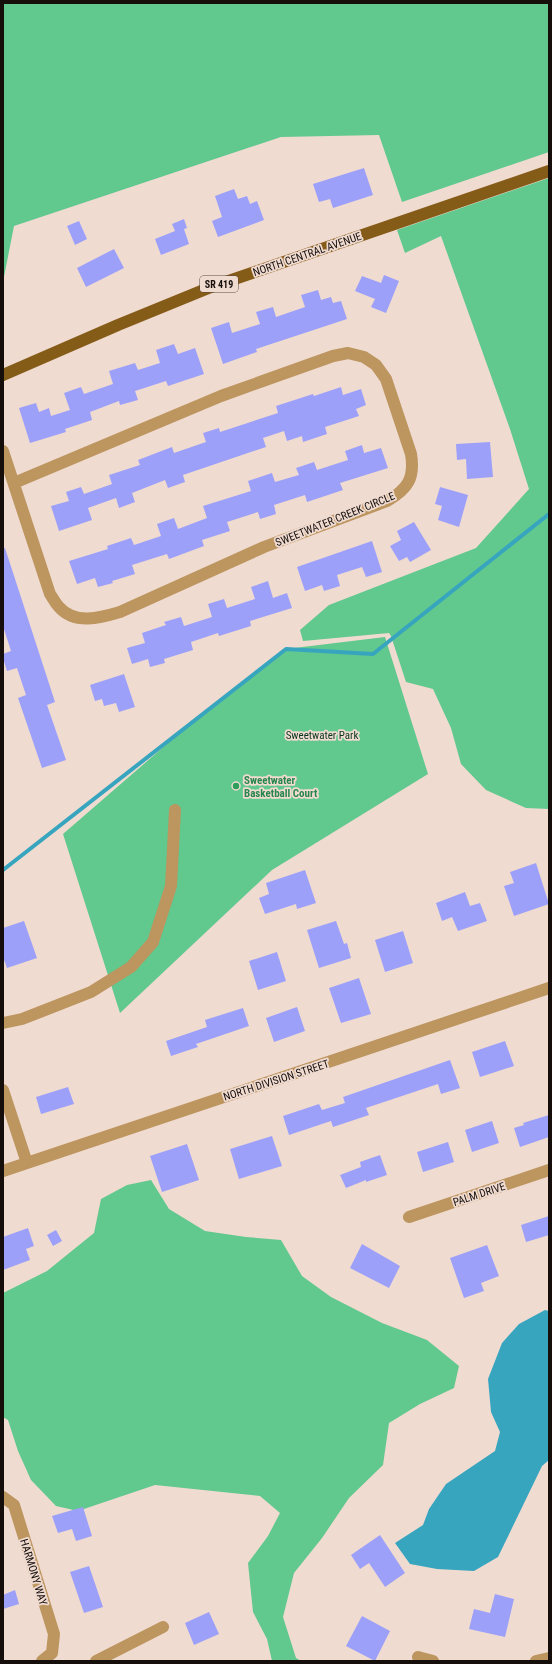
<svg xmlns="http://www.w3.org/2000/svg" width="552" height="1664" font-family="'Roboto Condensed',sans-serif">
<rect width="100%" height="100%" fill="#f0dbd1"/>
<path fill="#61c88e" d="M3,3H549V152L402,202L379,135L281,137L14,226L3,282Z
M549,178V809L526,808L486,790L461,764L451,728L433,689L406,682L391,636L389,633L303,641L300,630L329,605L476,548L529,489L510,429L441,236L405,253L397,230Z
M385,637L428,774L272,870L120,1013L63,834L190,724L286,649Z
M151,1180L169,1209L205,1231L246,1237L281,1240L302,1276L331,1297L382,1323L427,1340L459,1366L454,1388L420,1404L389,1423L383,1465L349,1498L322,1538L294,1573L283,1617L296,1658L301,1661H272L267,1639L253,1612L248,1563L268,1536L280,1513L260,1496L155,1485L78,1511L56,1506L31,1480L18,1451L8,1420L3,1417V1293L47,1271L94,1233L101,1199L127,1185Z"/>
<path fill="#38a5bf" d="M545,1310L549,1311V1460L542,1466L498,1557L474,1571L437,1569L410,1564L395,1543L423,1525L429,1509L446,1484L495,1451L500,1432L491,1412L488,1379L502,1343L519,1324Z"/>
<g fill="none" stroke-linecap="round" stroke-linejoin="round">
<path stroke="#38a5bf" stroke-width="4" d="M3,870L286,649L373,654L549,514"/>
</g>
<path fill="#9ca0f9" d="M364,168L373,195L333,208L330,199L319,202L313,184Z
M234,189L238,199L247,196L250,204L257,201L264,220L218,237L212,221L222,217L215,196Z
M184,219L187,228L184,229L189,244L161,255L155,239L175,231L172,224Z
M79,221L87,239L75,245L67,226Z
M114,249L124,268L86,287L77,268Z
M384,275L399,281L386,313L371,307L375,299L355,291L362,276L381,283Z
M318,290L321,300L331,297L333,303L341,301L347,319L256,349L257,352L223,364L211,328L229,322L232,333L260,324L256,312L273,307L276,317L305,307L301,295Z
M174,344L178,354L195,348L204,374L168,386L166,381L135,391L138,400L120,405L119,401L90,412L92,420L65,429L66,432L30,443L19,408L36,403L39,412L49,408L51,416L70,410L64,393L81,387L84,394L113,384L109,371L135,363L138,370L160,363L156,350Z
M341,387L343,395L361,389L366,405L356,409L359,416L325,427L327,434L303,442L302,436L287,441L284,431L263,438L266,447L183,475L185,482L168,488L165,480L132,493L135,502L119,508L116,498L88,508L92,520L59,531L51,506L69,501L66,492L81,487L84,494L112,484L109,475L140,465L138,460L172,447L174,453L206,442L203,433L219,428L220,432L278,413L276,406L313,394L314,396Z
M490,442L493,477L467,479L466,459L457,460L456,444Z
M362,445L364,453L381,448L388,468L340,483L343,490L307,502L305,495L274,505L276,514L260,519L258,512L227,522L230,531L202,540L204,546L169,559L167,554L132,565L135,574L112,581L113,583L98,587L95,578L77,584L69,561L108,549L107,546L131,538L134,545L161,536L157,524L174,518L178,529L207,518L203,506L251,491L248,481L272,473L275,482L299,475L296,468L314,462L317,470L348,460L345,451Z
M440,487L468,495L459,527L438,520L442,506L435,504Z
M414,522L431,550L410,562L407,557L399,561L390,546L401,540L397,531Z
M372,541L382,572L366,577L362,567L337,575L340,586L324,591L322,585L305,591L297,567Z
M5,548L55,702L47,705L66,760L42,768L18,698L26,695L17,668L7,671L3,658V654L11,651L3,626V549Z
M268,581L273,598L287,593L292,608L250,621L251,626L219,636L218,633L191,642L193,650L164,659L165,663L150,667L148,659L132,664L127,648L145,643L142,633L166,625L164,622L181,617L184,626L212,617L208,604L224,599L227,608L255,599L251,587Z
M124,674L135,707L119,712L116,703L104,706L102,699L95,701L90,685Z
M536,863L549,904L514,916L504,886L514,883L510,872Z
M305,870L316,903L297,909L296,904L265,914L259,898L269,894L266,883Z
M465,892L470,906L480,903L487,921L458,931L452,917L442,921L436,903Z
M24,921L37,958L7,968L3,957V928Z
M336,921L344,944L347,943L351,958L319,968L307,930Z
M403,931L413,963L385,972L375,940Z
M277,952L286,981L258,990L249,961Z
M359,978L371,1014L341,1023L329,988Z
M297,1007L305,1031L274,1042L266,1018Z
M243,1008L249,1026L196,1044L198,1047L171,1056L166,1041L207,1027L205,1020Z
M505,1041L514,1066L480,1077L472,1052Z
M450,1060L460,1088L441,1094L438,1084L366,1108L369,1115L333,1127L331,1121L289,1135L283,1116L319,1104L322,1110L345,1103L343,1097Z
M68,1087L74,1104L41,1114L36,1097Z
M549,1115V1137L520,1147L514,1128L524,1125L523,1123Z
M492,1121L499,1143L472,1152L465,1130Z
M272,1136L282,1166L239,1179L230,1149Z
M448,1142L454,1162L423,1172L417,1152Z
M187,1144L199,1180L162,1192L150,1156Z
M380,1155L387,1175L366,1182V1180L346,1188L340,1175L361,1167L360,1162Z
M549,1216V1235L526,1242L521,1225Z
M28,1228L34,1246L26,1249L30,1260L3,1270V1237Z
M56,1230L62,1241L53,1246L47,1235Z
M362,1244L400,1266L389,1288L350,1268Z
M487,1245L499,1276L481,1283L484,1291L464,1298L450,1258Z
M83,1507L92,1536L76,1541L72,1529L58,1533L52,1516Z
M380,1535L405,1573L385,1587L369,1563L360,1569L351,1555Z
M89,1566L103,1607L84,1613L70,1572Z
M15,1590L19,1604L3,1609V1595Z
M495,1594L514,1599L505,1637L469,1629L474,1609L490,1613Z
M209,1612L219,1634L194,1645L185,1623Z
M362,1616L390,1631L375,1661L346,1646Z"/>
<g fill="none" stroke-linecap="round" stroke-linejoin="round">
<path stroke="#bc955f" stroke-width="12" d="M3,451L50,594C53,598 55,603 59,607C75,625 100,618 120,612L264,547L387,501C408,489 415,478 411,454L386,379L376,365L364,357L348,353L333,356L221,396L14,483
M3,1023L22,1019L91,992L131,967L153,942L171,886L175,810
M3,1090L27,1163
M3,1171L549,988
M409,1217L549,1170
M3,1497L14,1505L54,1634L52,1653L42,1661
M418,1657L433,1661
M96,1661L163,1627
M536,1661L549,1658"/>
<path stroke="#855b18" stroke-width="12" d="M3,375L118,325L211,287L549,171"/>
</g>
<circle fill="#2e9e5b" stroke="#f0dbd1" stroke-width="1.5" cx="236" cy="786" r="4"/>
<g text-anchor="middle" stroke-width="3.5" stroke-linejoin="round" paint-order="stroke">
<rect fill="#f0dbd1" stroke="#574c46" stroke-width="1" x="200" y="276" width="38" height="16" rx="3"/>
<g font-size="10" font-weight="bold" fill="#150e0b">
<text x="219" y="288">SR 419</text>
</g>
<g font-size="11" fill="#150e0b" stroke="#f0dbd1">
<text transform="translate(307 254) rotate(-19)" y="4">NORTH CENTRAL AVENUE</text>
<text transform="translate(335 519) rotate(-22)" y="4">SWEETWATER CREEK CIRCLE</text>
<text transform="translate(276 1080) rotate(-18)" y="4">NORTH DIVISION STREET</text>
<text transform="translate(479 1194) rotate(-18)" y="4">PALM DRIVE</text>
<text transform="translate(34 1572) rotate(73)" y="4">HARMONY WAY</text>
</g>
<g font-size="11" fill="#06341e" stroke="#f0dbd1">
<text x="322" y="739">Sweetwater Park</text>
</g>
<g font-size="11" font-weight="bold" fill="#27864d" stroke="#f0dbd1" text-anchor="start">
<text x="244" y="784">Sweetwater<tspan x="244" dy="13">Basketball Court</tspan></text>
</g>
</g>
<rect width="552" height="1664" fill="none" stroke="#150e0b" stroke-width="8"/>
</svg>
